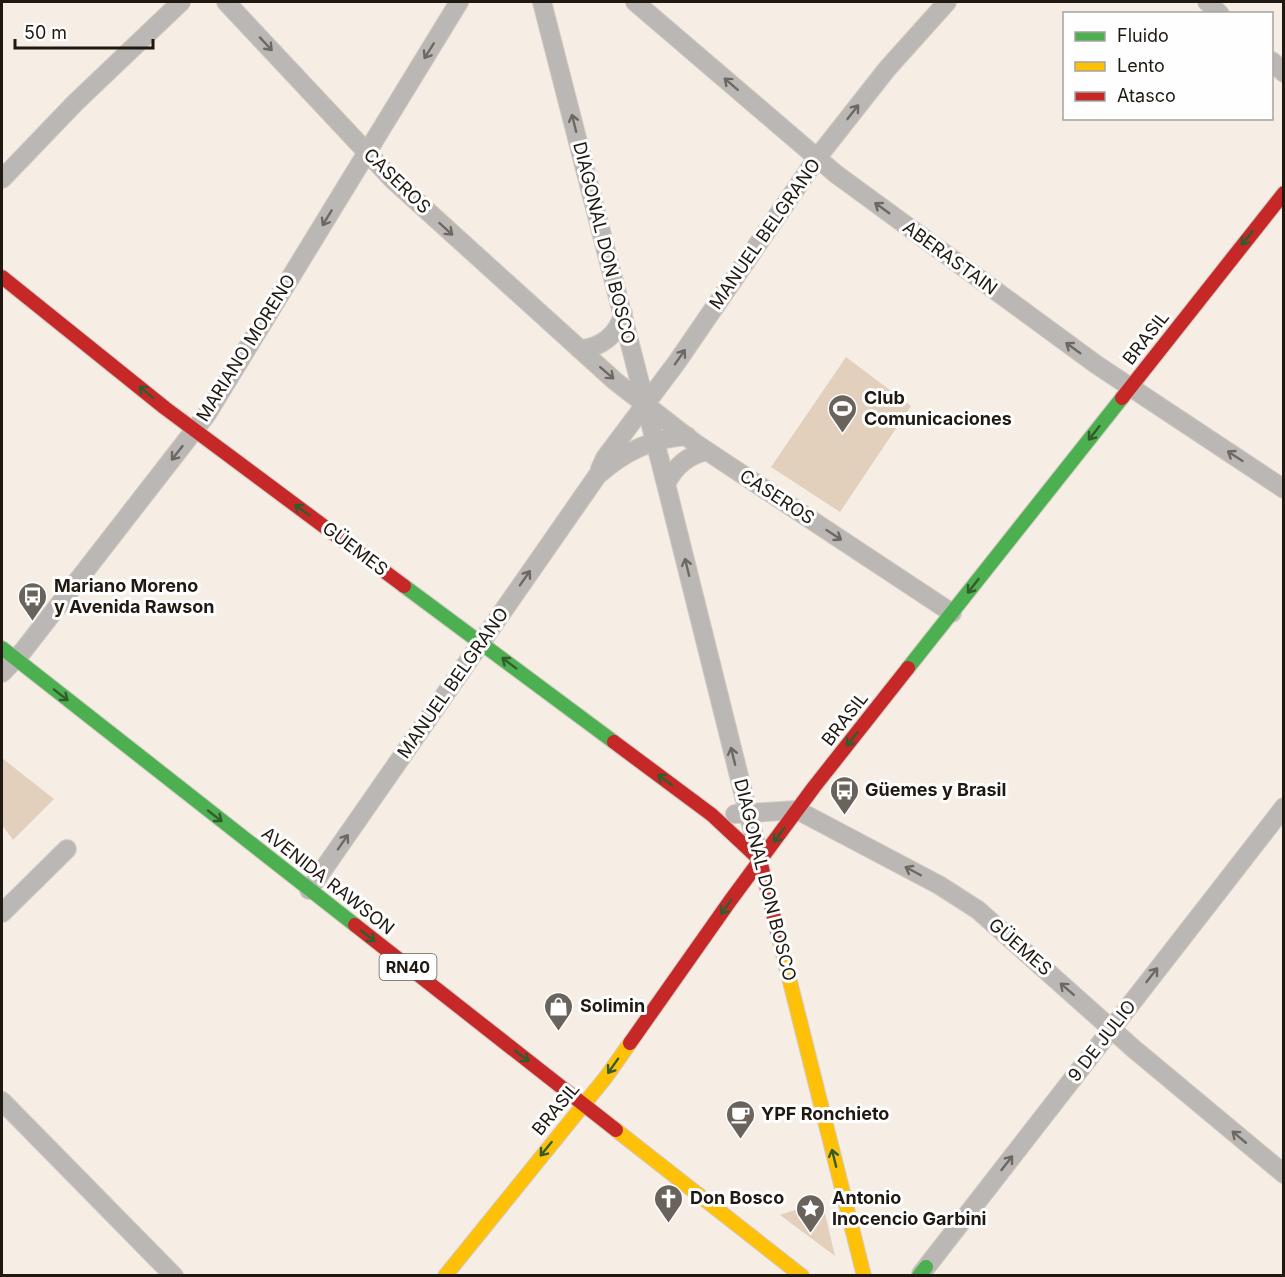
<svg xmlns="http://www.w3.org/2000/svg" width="1285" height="1277" font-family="Inter,sans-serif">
<rect width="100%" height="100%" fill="#f6ede4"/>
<path fill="#e2d0bc" d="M846,357L911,406L840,512L771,467Z
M2,758L54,799L13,840L2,825Z
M822,1201L835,1256L780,1215Z"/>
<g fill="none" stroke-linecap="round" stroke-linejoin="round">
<defs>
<path id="street" d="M226,2L392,179L615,381L695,443L952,613
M542,2L666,484L758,852
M635,2L836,174L1097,365L1284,489
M1207,2L1220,14
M1272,61L1284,73
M2,179L75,103L181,2
M579,349C600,349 619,334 623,313
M600,469L605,458L677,362L817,158L887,69L947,2
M666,484C675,466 688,455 707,451
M2,673L23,651L207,414L459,2
M735,814L797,810L939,885L978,910L1134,1049L1284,1174
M309,890L597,476C622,453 652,438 687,436
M2,913L67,849
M2,1101L174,1276
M921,1274L1284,807"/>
<path id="fast" d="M404,586L614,742
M2,648L355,925
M908,668L1122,398
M919,1276L926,1267"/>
<path id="slow" d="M778,934L864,1276
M616,1130L802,1276
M445,1276L606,1077L630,1043"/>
<path id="jam" d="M2,277L165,408L404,586
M1122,398L1284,193
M614,742L712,815L760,860L778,934
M355,925L616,1130
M630,1043L730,901L814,787L908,668"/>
</defs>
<use href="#street" stroke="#d2cbc4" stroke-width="20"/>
<use href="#fast" stroke="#d2cbc4" stroke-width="16"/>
<use href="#slow" stroke="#d2cbc4" stroke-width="16"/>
<use href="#jam" stroke="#d2cbc4" stroke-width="16"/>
<use href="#street" stroke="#bbb7b4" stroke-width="18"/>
<use href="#fast" stroke="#4caf50" stroke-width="14"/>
<use href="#slow" stroke="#ffc107" stroke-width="14"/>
<use href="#jam" stroke="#c62828" stroke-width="14"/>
</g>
<defs><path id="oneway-shaft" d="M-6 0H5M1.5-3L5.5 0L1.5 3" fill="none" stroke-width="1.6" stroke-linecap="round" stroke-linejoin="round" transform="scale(1.5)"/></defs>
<g stroke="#6d6862">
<use href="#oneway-shaft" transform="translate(266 44) rotate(47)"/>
<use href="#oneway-shaft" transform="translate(429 51) rotate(122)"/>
<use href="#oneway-shaft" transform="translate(731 84) rotate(-139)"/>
<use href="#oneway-shaft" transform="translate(853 112) rotate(-52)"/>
<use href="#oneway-shaft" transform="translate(574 123) rotate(-104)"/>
<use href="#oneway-shaft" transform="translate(882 208) rotate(-144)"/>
<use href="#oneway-shaft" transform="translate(327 218) rotate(121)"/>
<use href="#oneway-shaft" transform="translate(446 229) rotate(42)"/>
<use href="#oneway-shaft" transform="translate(1073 348) rotate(-144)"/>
<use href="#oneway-shaft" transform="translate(680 357) rotate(-55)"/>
<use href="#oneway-shaft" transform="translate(607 373) rotate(41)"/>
<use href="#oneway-shaft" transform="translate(177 453) rotate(128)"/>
<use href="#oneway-shaft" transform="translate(1235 456) rotate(-147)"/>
<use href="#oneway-shaft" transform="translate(834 535) rotate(33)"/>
<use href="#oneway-shaft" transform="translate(687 567) rotate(-104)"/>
<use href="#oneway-shaft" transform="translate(525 578) rotate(-55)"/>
<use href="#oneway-shaft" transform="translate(733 756) rotate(-104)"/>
<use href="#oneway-shaft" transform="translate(343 842) rotate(-55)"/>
<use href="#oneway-shaft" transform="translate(913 871) rotate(-152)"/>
<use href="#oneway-shaft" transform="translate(1152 975) rotate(-52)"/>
<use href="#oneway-shaft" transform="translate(1067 989) rotate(-139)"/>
<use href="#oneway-shaft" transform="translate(1239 1137) rotate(-140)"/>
<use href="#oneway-shaft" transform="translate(1007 1163) rotate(-52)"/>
</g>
<g stroke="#335c2d">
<use href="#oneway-shaft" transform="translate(1247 238) rotate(128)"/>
<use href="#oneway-shaft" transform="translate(146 392) rotate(-141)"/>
<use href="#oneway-shaft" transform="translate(1094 433) rotate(128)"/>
<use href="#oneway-shaft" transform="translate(302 510) rotate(-143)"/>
<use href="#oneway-shaft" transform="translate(973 586) rotate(128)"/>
<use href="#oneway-shaft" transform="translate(509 663) rotate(-143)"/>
<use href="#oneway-shaft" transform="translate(61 695) rotate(38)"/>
<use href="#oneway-shaft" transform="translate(852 739) rotate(128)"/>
<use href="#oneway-shaft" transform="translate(665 780) rotate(-143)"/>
<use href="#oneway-shaft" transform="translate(215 816) rotate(38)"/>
<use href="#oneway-shaft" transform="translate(779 835) rotate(127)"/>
<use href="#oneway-shaft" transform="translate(726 907) rotate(125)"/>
<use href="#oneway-shaft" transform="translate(368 936) rotate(38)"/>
<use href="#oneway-shaft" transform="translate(522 1056) rotate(38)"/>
<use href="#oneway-shaft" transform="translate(613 1066) rotate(125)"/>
<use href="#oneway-shaft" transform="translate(546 1149) rotate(129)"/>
<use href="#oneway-shaft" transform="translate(834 1158) rotate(-104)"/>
</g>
<defs>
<symbol id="stadium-pin" viewBox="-11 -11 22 30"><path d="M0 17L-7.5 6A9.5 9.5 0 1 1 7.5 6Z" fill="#6a635b" stroke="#fefefe"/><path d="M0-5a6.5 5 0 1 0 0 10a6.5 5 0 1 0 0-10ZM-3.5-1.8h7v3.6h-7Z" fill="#fff"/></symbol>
<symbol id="bus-pin" viewBox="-11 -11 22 30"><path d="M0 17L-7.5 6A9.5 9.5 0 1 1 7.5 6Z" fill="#6a635b" stroke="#fefefe"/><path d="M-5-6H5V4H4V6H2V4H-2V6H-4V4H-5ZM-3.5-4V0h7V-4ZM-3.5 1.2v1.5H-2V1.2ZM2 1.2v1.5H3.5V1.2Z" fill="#fff"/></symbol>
<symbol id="shop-pin" viewBox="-11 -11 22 30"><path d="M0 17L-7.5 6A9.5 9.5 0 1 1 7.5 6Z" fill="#6a635b" stroke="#fefefe"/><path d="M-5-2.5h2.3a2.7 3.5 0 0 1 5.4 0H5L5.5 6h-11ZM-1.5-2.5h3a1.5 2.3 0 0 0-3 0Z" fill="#fff"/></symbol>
<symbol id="cafe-pin" viewBox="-11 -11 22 30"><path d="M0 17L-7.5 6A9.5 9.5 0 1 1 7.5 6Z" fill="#6a635b" stroke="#fefefe"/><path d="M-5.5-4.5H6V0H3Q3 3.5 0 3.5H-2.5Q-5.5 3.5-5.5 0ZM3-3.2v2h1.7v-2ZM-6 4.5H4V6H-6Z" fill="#fff"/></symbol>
<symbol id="church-pin" viewBox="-11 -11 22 30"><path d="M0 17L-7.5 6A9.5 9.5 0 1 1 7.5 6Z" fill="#6a635b" stroke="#fefefe"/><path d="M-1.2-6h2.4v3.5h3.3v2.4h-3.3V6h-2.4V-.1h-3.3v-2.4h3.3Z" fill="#fff"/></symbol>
<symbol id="sight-pin" viewBox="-11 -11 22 30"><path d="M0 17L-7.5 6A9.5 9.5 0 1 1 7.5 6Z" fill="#6a635b" stroke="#fefefe"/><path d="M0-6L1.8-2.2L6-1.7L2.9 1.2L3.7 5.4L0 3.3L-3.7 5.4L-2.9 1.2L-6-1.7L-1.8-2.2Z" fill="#fff"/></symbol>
</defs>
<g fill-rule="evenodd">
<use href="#stadium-pin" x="826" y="392" width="33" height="45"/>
<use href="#bus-pin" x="16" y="580" width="33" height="45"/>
<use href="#bus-pin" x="828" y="774" width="33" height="45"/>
<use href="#shop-pin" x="542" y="990" width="33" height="45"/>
<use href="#cafe-pin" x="724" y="1098" width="33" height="45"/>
<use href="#church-pin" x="652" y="1182" width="33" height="45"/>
<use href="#sight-pin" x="794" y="1192" width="33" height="45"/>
</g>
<g text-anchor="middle" stroke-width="6" stroke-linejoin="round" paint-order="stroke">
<rect fill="#fefefe" stroke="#625e58" stroke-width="1.5" x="379.5" y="954" width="57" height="26" rx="4.5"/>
<g font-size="16" font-weight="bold" fill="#1f1911">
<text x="408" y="973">RN40</text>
</g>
<g font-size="18" fill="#1f1911" stroke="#fefefe">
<text transform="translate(397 181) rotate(44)" y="6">CASEROS</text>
<text transform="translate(765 234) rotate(-55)" y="6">MANUEL BELGRANO</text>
<text transform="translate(604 243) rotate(76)" y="6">DIAGONAL DON BOSCO</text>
<text transform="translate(950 258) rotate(36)" y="6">ABERASTAIN</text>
<text transform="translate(1146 338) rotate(-52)" y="6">BRASIL</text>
<text transform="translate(246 348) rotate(-58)" y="6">MARIANO MORENO</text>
<text transform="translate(777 497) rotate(33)" y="6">CASEROS</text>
<text transform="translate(355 549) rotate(37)" y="6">GÜEMES</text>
<text transform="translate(453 683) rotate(-55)" y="6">MANUEL BELGRANO</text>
<text transform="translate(845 719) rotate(-52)" y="6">BRASIL</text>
<text transform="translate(765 880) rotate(76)" y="6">DIAGONAL DON BOSCO</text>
<text transform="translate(328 881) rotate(38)" y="6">AVENIDA RAWSON</text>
<text transform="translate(1020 947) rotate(41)" y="6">GÜEMES</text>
<text transform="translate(1102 1041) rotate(-52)" y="6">9 DE JULIO</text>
<text transform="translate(556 1109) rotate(-50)" y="6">BRASIL</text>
</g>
<g font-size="18" font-weight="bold" fill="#1f1911" stroke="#fefefe" text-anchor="start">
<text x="864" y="404">Club<tspan x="864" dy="21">Comunicaciones</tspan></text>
<text x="54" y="592">Mariano Moreno<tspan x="54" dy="21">y Avenida Rawson</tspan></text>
<text x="865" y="796">Güemes y Brasil</text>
<text x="580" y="1012">Solimin</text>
<text x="761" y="1120">YPF Ronchieto</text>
<text x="690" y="1204">Don Bosco</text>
<text x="832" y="1204">Antonio<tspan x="832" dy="21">Inocencio Garbini</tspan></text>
</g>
</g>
<rect width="1285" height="1277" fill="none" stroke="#1f1911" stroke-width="6"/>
<rect x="1063" y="12" width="210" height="108" fill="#fefefe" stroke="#a5a29f" stroke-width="1.5"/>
<rect x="1075" y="32" width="30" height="9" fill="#4caf50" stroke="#a5a29f" stroke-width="1.5"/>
<text x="1117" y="42" font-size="18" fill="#1f1911">Fluido</text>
<rect x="1075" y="62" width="30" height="9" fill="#ffc107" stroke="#a5a29f" stroke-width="1.5"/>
<text x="1117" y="72" font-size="18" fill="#1f1911">Lento</text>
<rect x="1075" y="92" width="30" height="9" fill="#c62828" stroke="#a5a29f" stroke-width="1.5"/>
<text x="1117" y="102" font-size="18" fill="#1f1911">Atasco</text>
<path d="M15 39v9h138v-9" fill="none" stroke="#1f1911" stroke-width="3"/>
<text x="24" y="39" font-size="18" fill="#1f1911" stroke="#fefefe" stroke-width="4.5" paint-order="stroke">50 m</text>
</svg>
